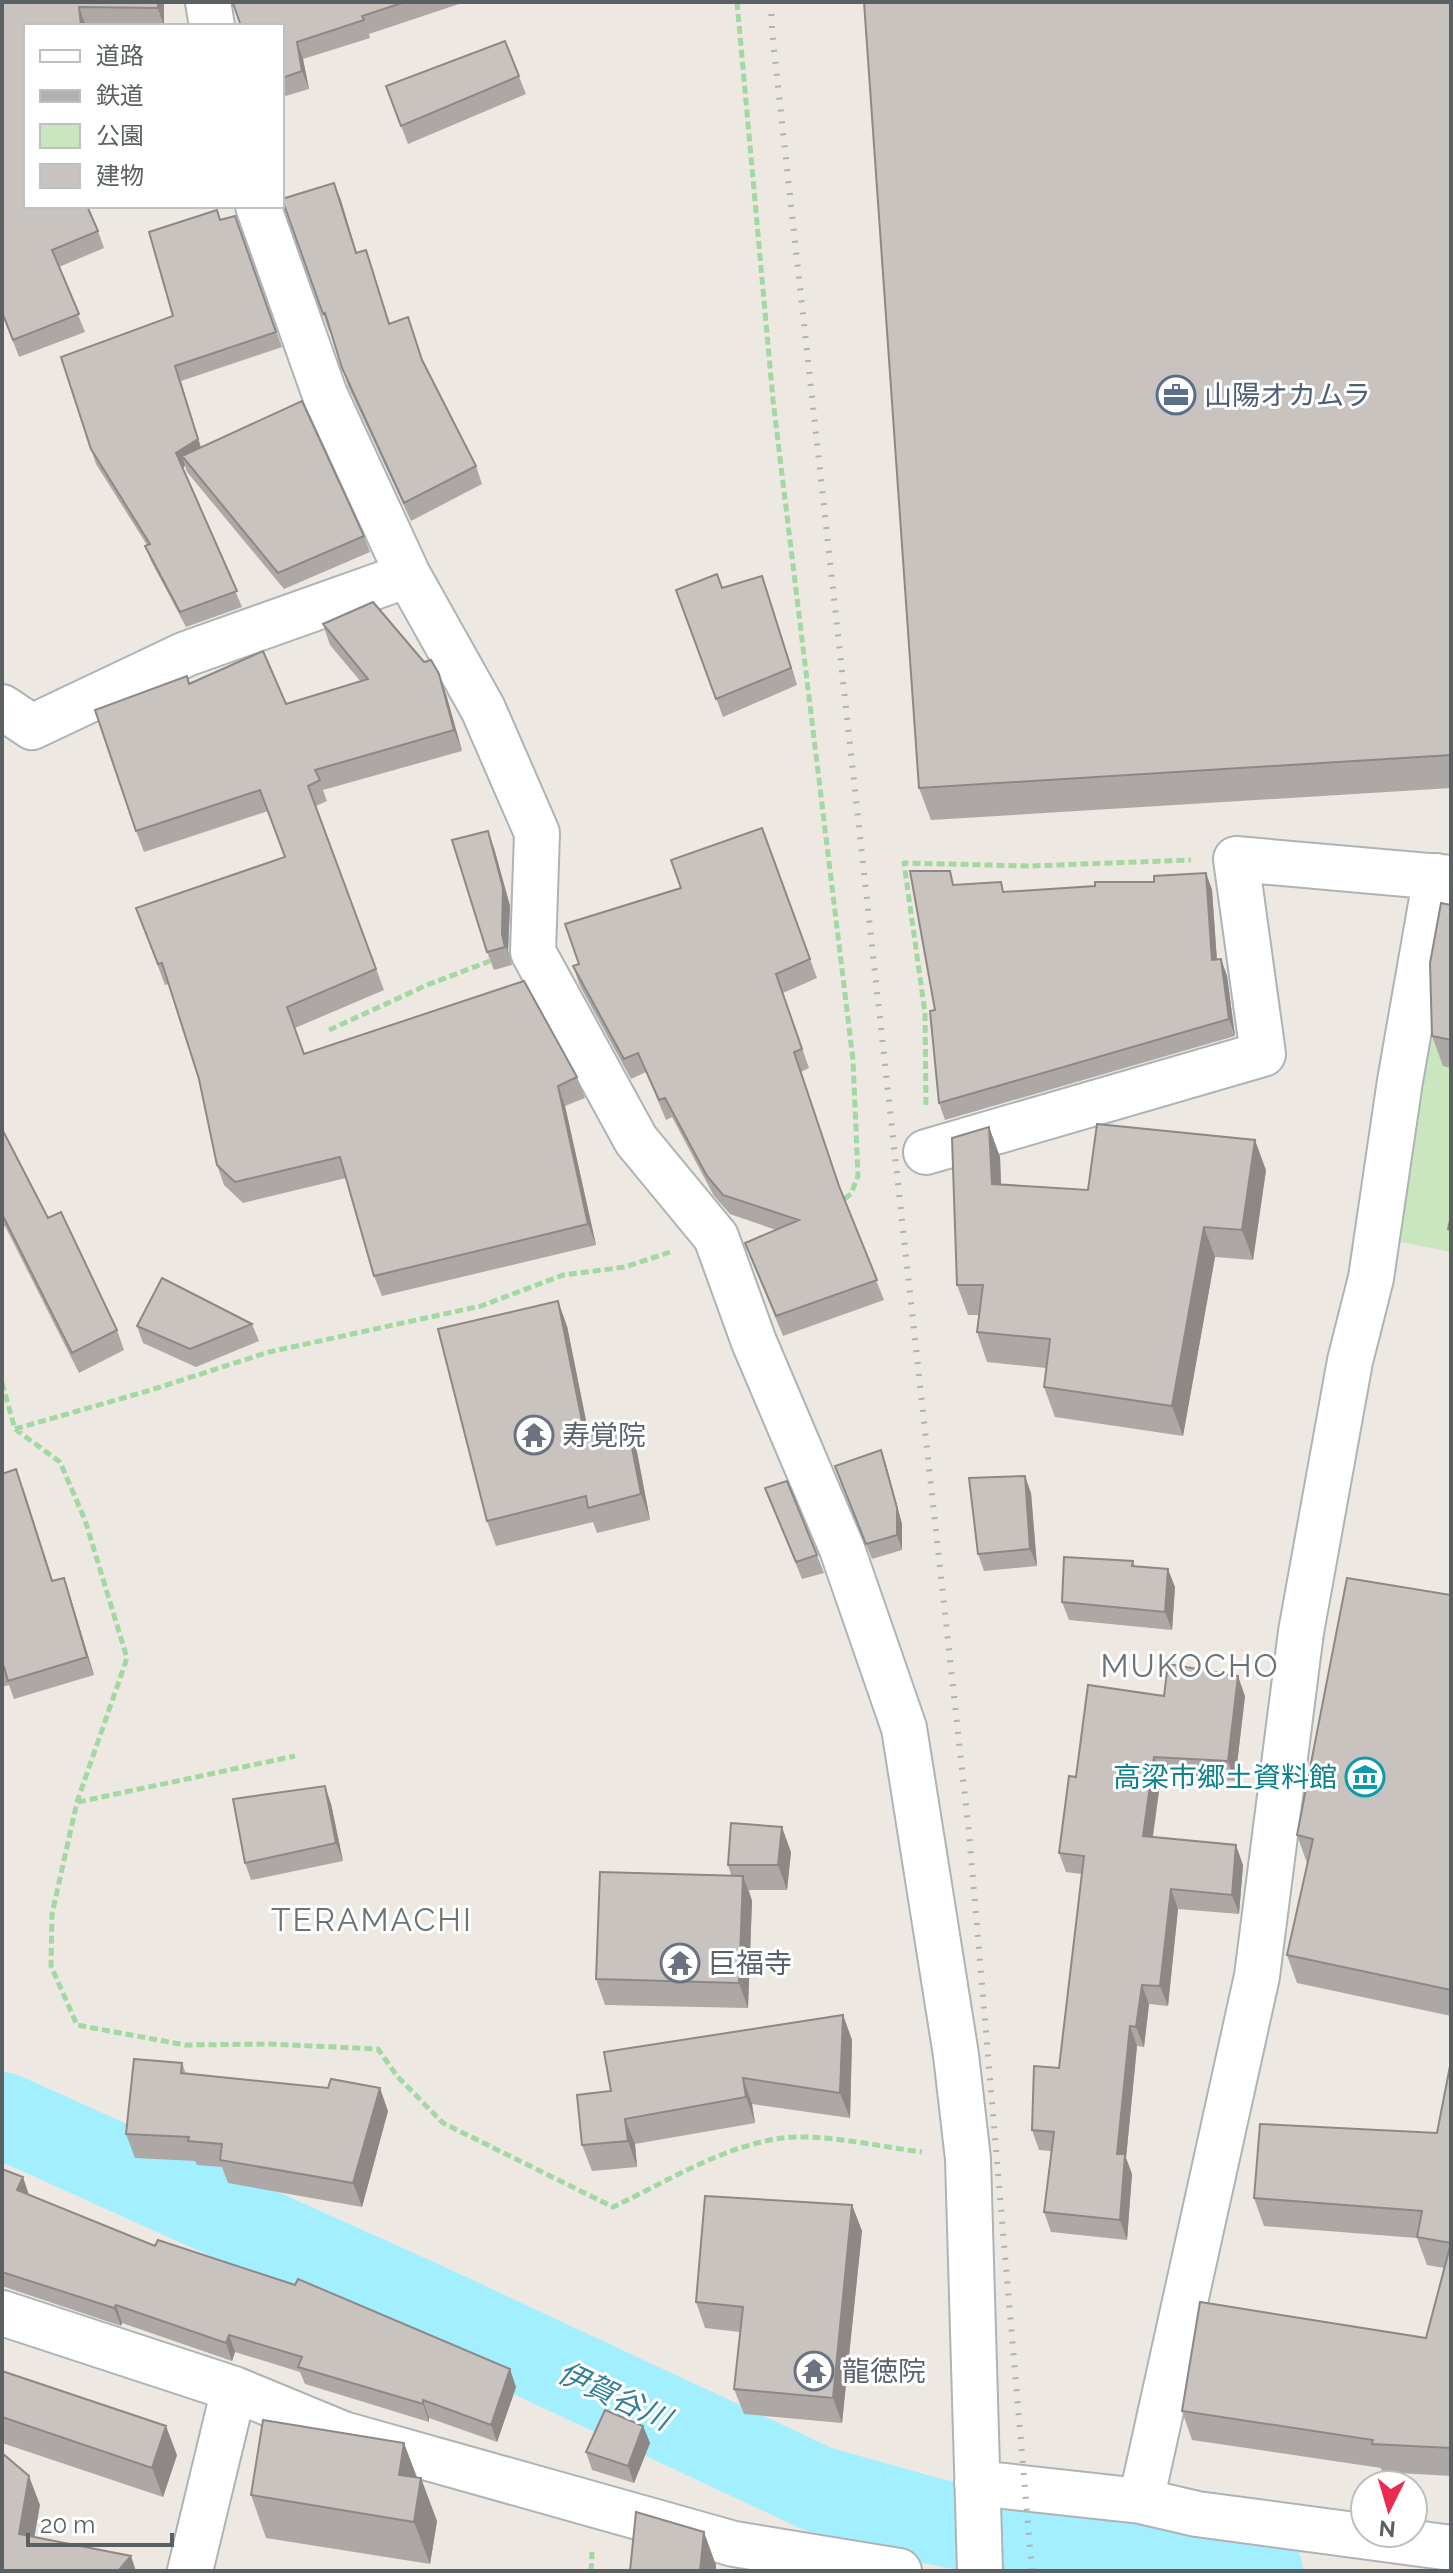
<svg xmlns="http://www.w3.org/2000/svg" width="1453" height="2573" font-family="Raleway,'Noto Sans JP',sans-serif">
<rect width="100%" height="100%" fill="#eee8e2"/>
<path fill="#c9e6be" d="M1439,931L1451,932V1252L1396,1241Z"/>
<g fill="none" stroke-linecap="round" stroke-linejoin="round">
<path stroke="#a1efff" stroke-width="86" d="M2,2115L420,2303L818,2489L932,2521L1055,2545L1260,2571"/>
<defs>
<path id="minor" d="M208,2L212,26
M258,206L325,395L408,575L483,709L537,833L533,952L636,1140L716,1237L754,1342L842,1549L904,1728L956,2055L968,2159L980,2571
M2,707L32,727L186,654L408,575
M926,1152L1263,1054L1236,859L1451,878
M2,2313L234,2389L343,2434L734,2544L899,2571
M977,2483L1141,2501L1197,2514L1451,2548
M1141,2501L1257,1976L1301,1632L1350,1361L1371,1278L1400,1081L1436,876
M190,2571L234,2389"/>
</defs>
<use href="#minor" stroke="#aeb3b5" stroke-width="48"/>
<path stroke="#a2d8a1" stroke-width="5" stroke-dasharray="8 4" stroke-linecap="butt" d="M737,2L773,400L853,1060L858,1176L851,1194L839,1203
M329,1030L427,985L490,961
M926,1105L925,1013L904,863L1030,866L1191,860
M2,1383L15,1429L60,1462L85,1520L127,1658L77,1802L52,1914L51,1966L77,2025L185,2045L269,2044L378,2049L397,2076L443,2123L613,2207C666,2182 723,2146 782,2138C821,2133 882,2147 922,2152
M15,1429L151,1390L269,1352L481,1306L563,1275L625,1267L670,1252
M78,1802L295,1756
M591,2571L592,2552"/>
<use href="#minor" stroke="#fff" stroke-width="44"/>
<path stroke="#b0b1b1" stroke-width="6" stroke-dasharray="2 10" stroke-linecap="butt" d="M771,2L772,31L969,1833L1032,2571"/>
</g>
<path fill="#ada8a5" d="M2,2H164V26L85,24L26,206L98,231L104,248L59,267L85,332L19,357L2,313Z
M238,2H465L369,34L370,38L303,59L309,89L282,97V26Z
M1451,2V788L931,820L919,788Z
M505,41L526,94L408,144L386,86Z
M334,183L357,253L366,250L390,324L414,335L424,364L476,466L482,484L411,521L348,386L331,331H329L282,199Z
M235,216L282,347L181,381L201,447L364,536L370,552L284,589L187,472L185,466L183,468L242,607L186,627L151,561L145,546L147,545L96,464L91,449L173,316L220,220Z
M722,588L768,594L797,685L723,717L676,590Z
M323,624L446,694L462,751L323,790L327,801L316,806L384,990L295,1028L304,1054L577,1077L585,1098L565,1106L596,1245L382,1296L374,1276L346,1178L243,1203L224,1185L217,1165L199,1079L169,984L165,985L136,908L285,857L268,811L144,852L136,831L189,684L286,704L361,682L330,645Z
M762,828L817,978L783,993L809,1068L801,1072L842,1194L884,1300L783,1336L745,1243L776,1230L730,1214L714,1196L672,1117L666,1120L646,1072L631,1079L580,986L573,966L579,964Z
M494,848L510,906L508,951L512,965L494,970L487,952Z
M1206,873L1212,890L1217,959H1221L1227,976L1235,1036L945,1120L939,1103L956,885L1005,892L1154,882Z
M1451,905V1068L1443,1066L1432,1036Z
M989,1127L1000,1157L1001,1184L1088,1190L1266,1170L1253,1260L1215,1257L1183,1436L1055,1417L1044,1387L1046,1368L987,1362L977,1332L979,1315H968L957,1285Z
M2,1129L48,1218L117,1330L124,1350L79,1373L5,1226L2,1228Z
M252,1324L259,1341L196,1367L143,1343L137,1326Z
M567,1326L589,1435L628,1427L637,1452L650,1520L597,1533L593,1522L496,1546L487,1521Z
M881,1450L886,1465L902,1524V1550L872,1559L840,1481Z
M2,1474L23,1487L53,1581L64,1578L94,1675L14,1699L9,1685L2,1687Z
M765,1488L817,1555L824,1573L802,1579Z
M1031,1493L1037,1566L984,1571L978,1554Z
M1133,1561L1135,1567L1175,1587L1172,1630L1069,1620L1062,1602Z
M1451,1595V2016L1297,1983L1287,1955L1307,1863L1297,1835Z
M1164,1696H1245L1235,1781L1161,1776L1153,1837L1243,1865L1239,1914L1178,1909L1168,2006L1149,2004L1144,2047L1137,2046L1126,2158L1132,2174L1127,2240L1051,2232L1044,2212L1051,2151L1039,2150L1032,2130L1059,2068L1082,1874L1066,1872L1059,1853L1076,1777Z
M325,1786L331,1804L343,1861L251,1880L245,1863Z
M791,1852L787,1890H749L752,1901L748,2008L605,2005L596,1979L731,1875L728,1865Z
M843,2015L852,2040L850,2118L752,2104L755,2123L635,2144L637,2167L592,2171L582,2145L611,2091Z
M1451,2061V2476L1382,2472L1381,2468L1192,2440L1182,2411L1426,2338L1444,2268L1427,2265L1417,2238L1264,2226L1254,2198L1437,2133Z
M182,2063L186,2074L388,2111L362,2207L228,2183L222,2167L197,2165L195,2161L135,2158L126,2134Z
M2,2169L29,2195L155,2246L516,2387L497,2442L429,2418V2422L305,2384L300,2372L235,2352L232,2361L122,2323L121,2326L2,2286Z
M852,2205L862,2231L842,2423L744,2414L734,2389L740,2332L705,2328L696,2302Z
M2,2371L177,2455L163,2497L2,2443Z
M643,2426L650,2443L634,2483L592,2470L586,2452Z
M417,2478L437,2521L430,2564L266,2538L251,2495Z"/>
<path fill="#8d8886" d="M158,2H164V26L158,8Z
M79,7L85,24V26H81Z
M297,42L303,59L309,89L302,71Z
M334,183L341,200L362,271L356,253Z
M366,250L372,267L395,342L389,324Z
M175,366L203,455L182,456L185,466L182,468L176,453Z
M762,576L768,594L797,685L791,668Z
M439,674L446,694L462,751L454,730Z
M488,831L494,848L510,906L508,951L512,965L502,934Z
M1206,873L1212,890L1218,977L1212,960Z
M1221,959L1227,976L1235,1036L1229,1019Z
M558,1086L565,1106L596,1245L588,1224Z
M989,1127L1000,1157L1002,1214L992,1184Z
M1255,1140L1266,1170L1253,1260L1242,1230Z
M1204,1227L1215,1257L1183,1436L1172,1406Z
M558,1301L567,1326L594,1461L585,1436Z
M628,1427L637,1452L650,1520L641,1494Z
M881,1450L886,1465L902,1524V1550L897,1535Z
M1025,1476L1031,1493L1037,1566L1030,1549Z
M1168,1569L1175,1587L1172,1630L1165,1612Z
M64,1578L70,1596L94,1675L87,1657Z
M1238,1676L1245,1696L1235,1781L1228,1761Z
M1154,1757L1161,1776L1150,1855L1143,1836Z
M325,1786L331,1804L343,1861L336,1843Z
M782,1827L791,1852L787,1890L778,1865Z
M1236,1845L1243,1865L1239,1914L1232,1895Z
M743,1876L752,1901L748,2008L739,1983Z
M1171,1889L1178,1909L1168,2006L1160,1986Z
M1142,1985L1149,2004L1144,2047L1136,2027Z
M843,2015L852,2040L850,2118L840,2093Z
M1130,2026L1137,2046L1126,2158L1132,2174L1127,2240L1120,2220L1117,2154Z
M743,2078L752,2104L755,2123L746,2097Z
M380,2088L388,2111L362,2207L353,2183Z
M625,2119L635,2144L637,2167L628,2141Z
M23,2177L29,2195L17,2190Z
M852,2205L862,2231L842,2423L833,2398Z
M116,2305L122,2323L121,2326L114,2308Z
M229,2335L235,2352L232,2361L226,2343Z
M510,2369L516,2387L497,2442L491,2425Z
M423,2400L429,2418V2422L423,2404Z
M166,2426L177,2455L163,2497L152,2468Z
M643,2426L650,2443L634,2483L628,2466Z
M404,2443L420,2485L399,2475Z
M29,2476L40,2505L30,2563L19,2534Z
M421,2478L437,2521L430,2564L414,2522Z
M704,2532L716,2565V2571H700Z
M131,2556L136,2571H118Z"/>
<path fill="#c9c3c0" stroke="#8d8886" stroke-width="2" d="M2,2H158V8L79,7L81,26H26V206H87L98,231L52,250L79,314L13,340L2,312Z
M238,2H405L362,16L364,20L297,42L302,71L282,78V26H241L233,3Z
M864,2H1451V755L919,788Z
M505,41L519,76L401,126L386,86Z
M334,183L356,253L366,250L389,324L408,317L422,360L476,466L404,503L342,368L325,313L323,314L282,199Z
M217,210L220,220L235,216L276,332L175,366L198,439L176,453L237,591L180,612L145,546L150,544L91,449L61,357L173,316L149,232Z
M302,401L364,536L278,573L182,456Z
M717,574L722,588L762,576L791,668L716,699L676,590Z
M373,602L424,662L431,660L439,674L454,730L315,770L320,780L308,786L376,969L287,1007L304,1054L524,981L577,1077L558,1086L588,1224L374,1276L340,1157L235,1182L217,1165L199,1079L162,963L158,964L136,908L285,857L260,790L136,831L95,710L187,676L189,684L263,651L286,704L368,679L323,624Z
M762,828L810,959L776,974L802,1049L794,1052L839,1186L877,1280L776,1316L745,1243L799,1220L723,1195L707,1176L665,1098L659,1100L638,1053L624,1059L573,966L579,964L565,924L681,888L671,860Z
M488,831L503,888L502,934L505,947L487,952L452,840Z
M910,871H950L953,885L1001,882L1003,892L1095,886V882H1154V876L1206,873L1212,960L1221,959L1229,1019L939,1103L930,1011L935,1010Z
M1441,903L1451,905V1040L1432,1036L1430,963Z
M1097,1124L1255,1140L1242,1230L1204,1227L1172,1406L1044,1387L1050,1339L977,1332L983,1285H957L952,1138L989,1127L992,1184L1088,1190Z
M2,1129L48,1218L61,1212L117,1330L72,1353L2,1214Z
M1451,1216V1230L1448,1229Z
M162,1278L252,1324L190,1349L137,1326Z
M558,1301L585,1436L628,1427L641,1494L588,1508L586,1496L487,1521L438,1329Z
M881,1450L897,1508V1535L866,1544L835,1466Z
M16,1469L52,1581L64,1578L87,1657L8,1681L4,1667L2,1668V1474Z
M1025,1476L1030,1549L978,1554L969,1478Z
M787,1481L817,1555L796,1562L765,1488Z
M1064,1557L1133,1561L1132,1566L1168,1569L1165,1612L1062,1602Z
M1347,1578L1451,1595V1990L1287,1955L1313,1839L1297,1835Z
M1168,1664L1238,1676L1228,1761L1154,1757L1143,1836L1236,1845L1232,1895L1171,1889L1160,1986L1142,1985L1136,2027L1130,2026L1117,2154H1125L1120,2220L1044,2212L1054,2132L1032,2130L1034,2066L1059,2068L1084,1856L1059,1853L1069,1776L1076,1777L1088,1685L1164,1696Z
M325,1786L336,1843L245,1863L233,1799Z
M731,1823L782,1827L778,1865H728Z
M600,1872L743,1876L739,1983L596,1979Z
M843,2015L840,2093L743,2078L746,2097L625,2119L628,2141L582,2145L577,2095L611,2091L604,2052Z
M134,2059L182,2063L181,2073L328,2088L331,2079L380,2088L353,2183L220,2160L222,2144L188,2141L189,2137L126,2134Z
M1451,2061V2448L1372,2444L1373,2440L1182,2411L1200,2302L1426,2338L1451,2243L1417,2237L1422,2211L1254,2198L1260,2124L1437,2133Z
M2,2169L23,2177L17,2190L155,2246L158,2240L295,2285L298,2279L510,2369L491,2425L423,2400V2404L298,2367L302,2357L229,2335L226,2343L116,2305L114,2308L2,2272Z
M705,2196L852,2205L833,2398L734,2389L743,2307L696,2302Z
M2,2371L166,2426L152,2468L2,2417Z
M605,2410L643,2426L628,2466L586,2452Z
M263,2420L404,2443L399,2475L421,2478L414,2522L251,2495Z
M2,2453L29,2476L19,2534L131,2556L118,2571H2Z
M636,2512L704,2532L700,2571H630Z"/>
<defs>
<symbol id="office-ring" viewBox="-11 -11 22 22"><circle r="9.5" fill="#fff" stroke="#5c6f8a" stroke-width="1.5"/><path d="M-6-3h4V-5.5h4V-3h4V5H-6ZM-1-4.5V-3h2v-1.5ZM-6 0V1H6V0Z" fill="#5c6f8a"/></symbol>
<symbol id="temple-ring" viewBox="-11 -11 22 22"><circle r="9.5" fill="#fff" stroke="#6b7280" stroke-width="1.5"/><path d="M0-6L5-2H3V0L6.5 2.5H4V6H1.5V3h-3V6H-4V2.5H-6.5L-3 0V-2H-5Z" fill="#6b7280"/></symbol>
<symbol id="museum-ring" viewBox="-11 -11 22 22"><circle r="9.5" fill="#fff" stroke="#0f9aa8" stroke-width="1.5"/><path d="M0-6L6-3V-2H-6V-3ZM-5-1h2V3h-2ZM-1-1h2V3h-2ZM3-1h2V3H3ZM-6 4H6V6H-6Z" fill="#0f9aa8"/></symbol>
</defs>
<g fill-rule="evenodd">
<use href="#office-ring" x="1154" y="373" width="44" height="44"/>
<use href="#temple-ring" x="512" y="1413" width="44" height="44"/>
<use href="#museum-ring" x="1343" y="1755" width="44" height="44"/>
<use href="#temple-ring" x="658" y="1941" width="44" height="44"/>
<use href="#temple-ring" x="792" y="2349" width="44" height="44"/>
</g>
<g text-anchor="middle" stroke-width="6" stroke-linejoin="round" paint-order="stroke">
<g font-size="28" fill="#4e5e75" stroke="#fff" text-anchor="start">
<text x="1204" y="405">山陽オカムラ</text>
</g>
<g font-size="28" fill="#5b616d" stroke="#fff" text-anchor="start">
<text x="562" y="1445">寿覚院</text>
<text x="708" y="1973">巨福寺</text>
<text x="842" y="2381">龍徳院</text>
</g>
<g font-size="28" fill="#0d838f" stroke="#fff" text-anchor="end">
<text x="1337" y="1787">高梁市郷土資料館</text>
</g>
<g font-size="30" font-style="italic" fill="#367f97" stroke="#fff">
<text transform="translate(614 2396) rotate(25)" y="10">伊賀谷川</text>
</g>
<g font-size="32" letter-spacing="2" fill="#6c7375" stroke="#fff">
<text x="1190" y="1677">MUKOCHO</text>
<text x="372" y="1931">TERAMACHI</text>
</g>
</g>
<rect width="1453" height="2573" fill="none" stroke="#5b6163" stroke-width="8"/>
<rect x="24" y="24" width="260" height="184" fill="#ffffff" stroke="#bdc0c1" stroke-width="2"/>
<rect x="40" y="50" width="40" height="12" fill="#ffffff" stroke="#bdc0c1" stroke-width="2"/>
<text x="96" y="64" font-size="24" fill="#5b6163">道路</text>
<rect x="40" y="90" width="40" height="12" fill="#b0b1b1" stroke="#bdc0c1" stroke-width="2"/>
<text x="96" y="104" font-size="24" fill="#5b6163">鉄道</text>
<rect x="40" y="124" width="40" height="24" fill="#c9e6be" stroke="#bdc0c1" stroke-width="2"/>
<text x="96" y="144" font-size="24" fill="#5b6163">公園</text>
<rect x="40" y="164" width="40" height="24" fill="#c9c3c0" stroke="#bdc0c1" stroke-width="2"/>
<text x="96" y="184" font-size="24" fill="#5b6163">建物</text>
<g transform="translate(1389 2509) rotate(185)"><circle r="38" fill="#ffffff" stroke="#bdc0c1" stroke-width="2"/>
<path d="M0-6L14 30L0 20L-14 30Z" fill="#eb2b4f"/>
<text y="-12" font-size="22" font-weight="bold" text-anchor="middle" fill="#5b6163">N</text>
</g>
<path d="M28 2533v12h144v-12" fill="none" stroke="#5b6163" stroke-width="4"/>
<text x="40" y="2533" font-size="24" fill="#5b6163" stroke="#ffffff" stroke-width="6" paint-order="stroke">20 m</text>
</svg>
